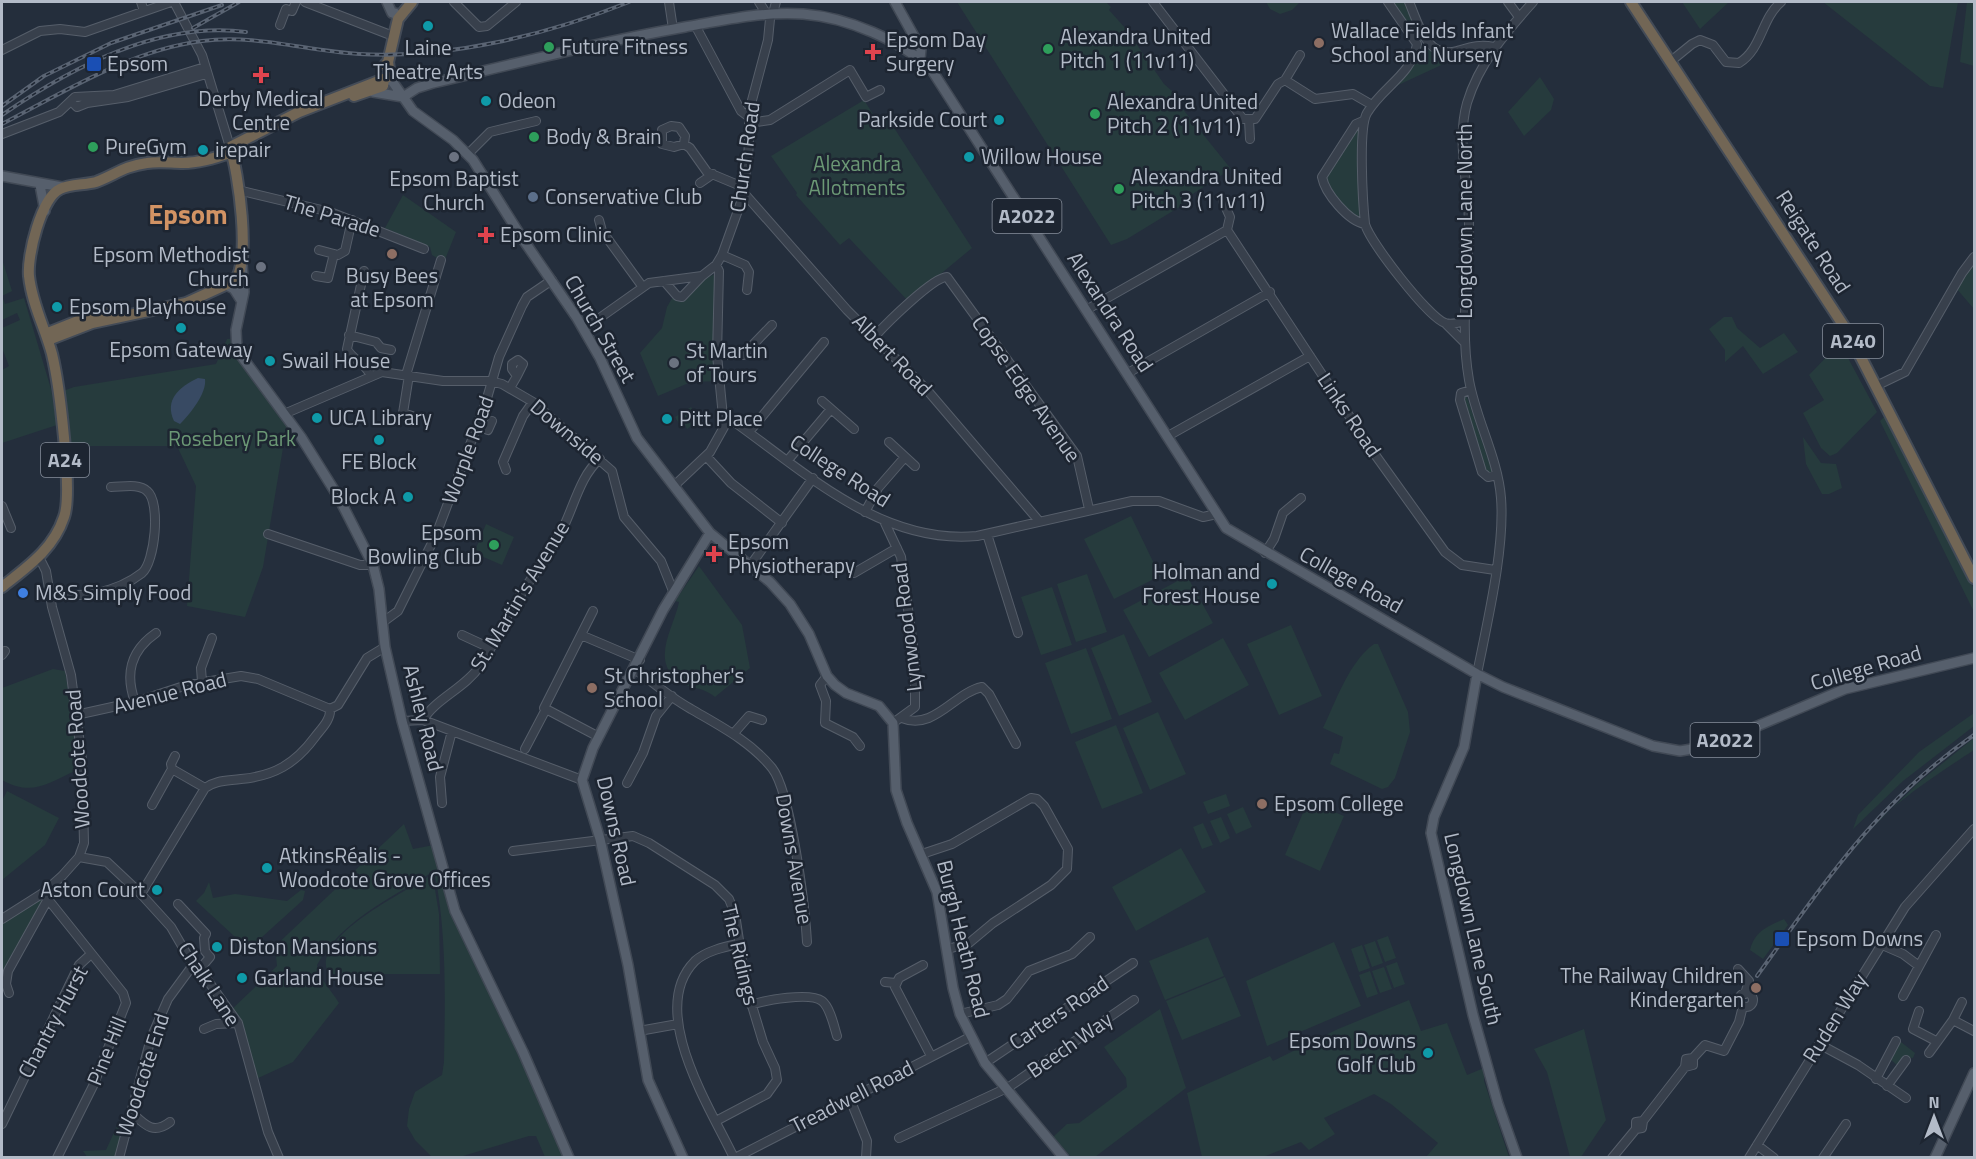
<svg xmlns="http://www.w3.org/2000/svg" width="1976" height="1159" font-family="'Titillium Web',sans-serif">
<rect width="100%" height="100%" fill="#242e3c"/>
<path fill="#263b3d" d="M957,2H1106L1111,7L1109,10L1126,29L1164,84L1172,91L1173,97L1231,169L1185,199L1186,203L1127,239L1111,245Z
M1266,2H1300L1292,10L1280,14L1270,9Z
M1390,2H1407L1422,39L1421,42Z
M1682,2H1729L1700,29Z
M1823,2H1958L1943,88L1930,86Z
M1967,2L1974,3V66L1960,62Z
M1422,46L1433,51L1476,49L1394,87L1413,67Z
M1540,77L1554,99L1551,110L1524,136L1508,112Z
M864,100L878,122L887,117L972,248L908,301L849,238L840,245L796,195L797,193L771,156Z
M1357,127L1360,128L1361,216L1359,218L1351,215L1326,183V172Z
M403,195L456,232L444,262L432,255L430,247L385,228Z
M2,259L12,291L2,296L5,304L24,298L51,389L57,425L2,443V370L9,366L2,348V328L20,320L17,313L2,320Z
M1974,263V309L1956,288Z
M720,268L722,381L691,382L658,396L640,353L662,328L667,307L675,293L682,300L704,279L715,274Z
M1724,317H1732L1737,328L1760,348L1784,333L1798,352L1763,374L1743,346L1725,362V350L1709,329Z
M227,339H230L235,356L287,424L263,567L245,617L187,606L196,486L177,446H68L63,391L74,387L216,364Z
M1840,343L1877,412L1837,453L1830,456L1821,448L1803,413L1824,400L1809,375Z
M1466,394L1492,471L1489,474L1483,471L1462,395Z
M691,407L698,417L694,419L696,423L687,429L685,425L681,427L675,417Z
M1886,415L1974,589V612L1880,421Z
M1803,437L1821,463L1836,464L1842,488L1829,494H1822L1806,464Z
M1131,516L1160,576L1114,599L1084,539Z
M486,524L514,537L502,565L474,553Z
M699,566L742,625L750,668L715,697C701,686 694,690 682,683C648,663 674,628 679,602L675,601Z
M1087,574L1107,632L1076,642L1057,584Z
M1187,576L1213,623L1149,657L1123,610Z
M1052,587L1072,645L1041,655L1021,597Z
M1291,625L1322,696L1279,715L1247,644Z
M1124,634L1152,702L1119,716L1091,648Z
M1223,638L1249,685L1185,720L1159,673Z
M1374,644H1378L1408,712L1410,732L1395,778L1388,787L1382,789L1330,764L1334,753L1339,754L1343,737L1323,728C1336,701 1349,662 1374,644Z
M1086,648L1112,719L1071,734L1045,663Z
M53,669L65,671L75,732L77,770C48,783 32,797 2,780V688Z
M1158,712L1186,774L1150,790L1123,728Z
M1974,713V726L1903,781L1853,829L1858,815L1919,752Z
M1116,725L1143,793L1102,809L1075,742Z
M1974,738V750C1941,772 1880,810 1859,845L1854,846L1918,783Z
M7,791L59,818L45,845L2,880V801Z
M1226,794L1230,806L1208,814L1203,802Z
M1308,801L1344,816L1320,871L1285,855Z
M1243,807L1252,827L1236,834L1227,814Z
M1221,817L1230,838L1220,843L1210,821Z
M1203,823L1213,845L1202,849L1193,827Z
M404,824L413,849L434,845L449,902L564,1157H545L536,1136H529L463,1156L432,1157L415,1140L407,1126L409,1109L415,1092L442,1075L444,1062C445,1000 447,937 435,875L431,873C389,899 341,921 317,965C321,982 330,988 339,1003L293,1062L256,1079L242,1023L229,1012L277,966L276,956L270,951Z
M1181,848L1206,892L1136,931L1112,887Z
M428,877H433L439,914L440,974H328C327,970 325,964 326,960C333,927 401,894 428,877Z
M209,882L213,898L235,894L287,901L301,890L305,891L303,900L251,947H246L196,901L204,893Z
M41,899L45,902L4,970L2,982V924Z
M1784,919L1788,925L1763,959L1750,950C1755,931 1767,927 1784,919Z
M1388,936L1396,958L1385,962L1377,940Z
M1208,937L1224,976L1165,1000L1149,961Z
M1375,941L1383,963L1372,967L1364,945Z
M1334,942L1361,1006L1267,1046L1246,981Z
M1362,945L1370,968L1359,972L1351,949Z
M1397,962L1405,984L1394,988L1386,966Z
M1384,967L1392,989L1380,993L1372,971Z
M1370,971L1378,994L1367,998L1359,975Z
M1225,977L1241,1016L1182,1040L1166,1001Z
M1409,1000L1421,1031L1447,1023L1467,1075L1484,1068V1081L1509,1157H1426L1438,1143L1391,1104L1374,1094L1324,1118L1335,1134L1309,1150L1301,1142L1263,1157H1202L1187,1093L1270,1056L1273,1061L1338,1029Z
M1160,1009L1186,1088L1095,1157H1071L1053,1137L1067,1124L1079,1123L1127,1087L1126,1078L1104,1047Z
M1584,1029L1606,1120L1581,1157H1570L1547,1072L1534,1049Z
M1901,1042L1915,1053L1913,1058L1904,1057L1898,1066L1891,1060L1893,1056L1890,1054Z
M117,1126L123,1128L116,1157H87L83,1151L106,1150Z"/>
<path fill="#384a63" d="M198,378L205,379C207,393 190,414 180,424L174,421C164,400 179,387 198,378Z"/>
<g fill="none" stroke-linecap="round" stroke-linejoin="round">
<defs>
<path id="minor" d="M141,2L144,11
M174,2L202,55L230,147
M305,2L393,36
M454,2L479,27L487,26L516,2
M669,2L673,29
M1153,2L1243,119H1255L1278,84L1285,80L1315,99L1353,94L1372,105
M1388,2L1417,44C1412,75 1382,87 1367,113C1358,128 1363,204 1365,224C1370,242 1428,317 1445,323C1451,325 1458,323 1464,321
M1409,2C1418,22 1426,60 1457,51C1471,47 1479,44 1494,47
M1508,2L1519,17
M773,13L776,2
M280,25L286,9L292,11L296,2
M695,25L741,111L749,117
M2,50L40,31L60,29L85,32L171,2
M1671,61L1692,44L1700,40L1713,45L1726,62L1739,63C1762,49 1761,19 1781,2
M1285,80L1300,55
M72,102L77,107L87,103L128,97L206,74
M1249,120L1250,139
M1363,121L1356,124L1322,177C1325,193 1348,221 1365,224
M749,123L770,120L850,70L866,97L880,90
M2,134L59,112L75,97L114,95L205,67
M684,144L685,136L679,127L671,126L662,130V144L674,147L684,144L690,148L707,172L743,187
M468,154L490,132L536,121
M700,183L713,174
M238,190L330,212L424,249
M743,192L847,310L927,390L1039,521
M1223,201L1230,217L1227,230
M599,220L602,231L642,286
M1227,230L1371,449L1445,552L1462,565L1495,570
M319,250L338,255L345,251L352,220
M722,255L745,265L749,272L747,290
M364,271L347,349C352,360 365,362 371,376
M316,276L328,278L334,254
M664,281L677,296L682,297L702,276
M1086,310L1227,230
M1445,323L1464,342
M582,326L594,322L649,283L702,276L716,265L722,255L741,202L748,159L751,104L768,40L770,19L759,2
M349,335L376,342L381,348L391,350
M875,336C886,324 933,277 947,277L1077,456L1089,509
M717,355H743L772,325
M1128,373L1270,292
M406,375L441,260
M409,375L403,413L412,416
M1876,386L1905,372L1962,273L1974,257
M510,388L517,376L512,369V364L518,360L523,364L517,376
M1471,390L1461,393L1460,400L1482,472L1488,477L1497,475
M822,401L854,429
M284,414L382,372L443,381H490L502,384L533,402L612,471L624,517L661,561L673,591
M725,420L733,421C806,473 882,545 977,536L1132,501H1159L1203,517L1217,514
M477,426L488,430L492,421
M749,432L824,342
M1168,436L1310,356
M889,442L915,466
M706,456L731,483L782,523
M788,460L831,409
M506,470L503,462L523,416L533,402
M675,485L710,452L724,427L717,355L719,271L716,265
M2,506L11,528
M865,512L878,488L905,457
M885,523L901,557L915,661V707L893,723
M268,534L360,565H373
M987,534L1018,633
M1265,553L1274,539L1283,513L1301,498
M750,566L813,478
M854,573L897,548
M50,595C82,597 115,594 142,573C155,562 161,502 147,491C139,483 122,487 111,487
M593,611L544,708L599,737
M383,622L398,611L436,535L485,405L499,357L522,306L527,297L552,280
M462,635L490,648
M581,635L640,660
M2,655L5,651
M635,669C653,683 671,698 691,709C720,726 750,741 772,768C791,792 805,908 807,942
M1477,674C1487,623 1505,549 1501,498C1498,458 1476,420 1469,380C1460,329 1468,277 1469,226C1469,186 1456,142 1467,103C1479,63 1506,32 1533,2
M827,676L820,685L826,701L825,723L853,737L860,746
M202,682L201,668L212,638
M135,702C125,674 130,651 156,633
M330,709L338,705L367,658L385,647
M76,715L135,702L187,685L241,676L258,679L330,709
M902,718C934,731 954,693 982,687L989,694L1016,744
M423,720C435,699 465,688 480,666C492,649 500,628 511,610C527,583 546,559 561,532C573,510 580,475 600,459
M402,721L423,720L582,780
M734,733L749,716L762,720
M525,749L545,711
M172,769L205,788
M627,783L643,753L656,716L672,696
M442,803L440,777L452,731
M152,805L172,769L171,764L175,756
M513,851L633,836L649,843L715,885L729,899L735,914L746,986L763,1042L775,1068L777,1080L767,1094L716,1121
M922,854L952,844L1031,798L1037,799L1044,806L1068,849L1067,869L1051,885L993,923L969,943L948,949
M79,857L107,862L141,894L171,927L193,965L206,978L238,1023L268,1132L279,1158
M43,893L123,993L126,1003L93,1086L57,1158
M141,894L205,788C216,780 227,781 241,779C274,776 295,764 315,737C321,729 331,720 330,709
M178,904L206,934L204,938L205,951L210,957L199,970
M2,919L43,893L62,876L79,857L84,843L82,760L71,675L52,607L46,571L39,557
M1880,944L1903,954L1919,966
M923,965L899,978L895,987L931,1056
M1738,969L1749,981L1745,994
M885,982L896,983
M9,993L6,984L8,971L48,899
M1739 1000a7 7 0 1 1 14 0a7 7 0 1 1-14 0Z
M1903,996L1936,935
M751,1005C765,1000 810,992 822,1001C830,1007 834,1026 837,1036
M1919,1011L1913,1029L1936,1041
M960,1014L998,1005L1007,999L1029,971L1072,954L1090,937
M1953,1020L1974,1031
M204,1029L216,1024L238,1023
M639,1031L678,1024
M1819,1044L1858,1065L1906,1098
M1929,1053L1953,1020L1962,1002
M985,1063L1133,963
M1685,1067L1693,1065V1058L1705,1045L1724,1051L1739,1022L1743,1006
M1876,1079L1896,1041
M1887,1086L1906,1060
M850,1099L867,1141L866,1158
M131,1112C145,1125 153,1135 170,1122
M2,1124L79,965L91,954
M1636,1129L1642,1128L1643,1121L1685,1067L1686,1059L1693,1058
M899,1138L1009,1087L1134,1000
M1757,1145L1774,1158
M119,1158L151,1038L168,999L193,965
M734,1158C711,1109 646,1010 695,961C706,951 724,947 738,944
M735,1158L970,1037
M1612,1158L1636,1129V1122L1643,1121
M1749,1158L1905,907L1974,829
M1823,1158L1846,1124"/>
<path id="major" d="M387,2L392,13H395L398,19
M895,2L921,49L920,59
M384,79L392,81L413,111L453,140L473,160L522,238L577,318L600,358L637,438L710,533L770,582L790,604L809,634L827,676L835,685L846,693L879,706L893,723L896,790L907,823L937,892L953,988L960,1014L985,1063L1064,1158
M373,92L403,97
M403,97L417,88L433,83C517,63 600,42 685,27C724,20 764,11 803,14C845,17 903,40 933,72L1226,528L1477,674L1503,687L1653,746L1680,751L1710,746L1845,689L1974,658
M2,176L62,187
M40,185L45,211
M242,264L244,292L236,330L237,350L301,437L339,498L373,565L379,589L385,647L402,721L455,911L523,1052L569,1158
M226,285L234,289L241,300
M1477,674L1464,747L1434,817L1431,833L1473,1015L1498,1104L1517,1158
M683,1158L648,1080L628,965L600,839L582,780L593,748L663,610L710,533
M1935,1158L1974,1073"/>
<path id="highway" d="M1631,2L1849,334L1974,578
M385,65L388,62L398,19L412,2
M354,96L383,86L384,79L390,76L388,62
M48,333L103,311L105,320
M48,340L92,323L186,303L234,281C252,265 238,170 230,147L299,112L384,79
M2,587C27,567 53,550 64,517C73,493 59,383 52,354C45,328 32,304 29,276C27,256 41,198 60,189C70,184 85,185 96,182C115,175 124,166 147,163C159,161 171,163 183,163C200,163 216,158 232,152"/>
</defs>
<use href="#minor" stroke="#565e6a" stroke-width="10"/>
<use href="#major" stroke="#414955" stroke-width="12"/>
<use href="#highway" stroke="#434b57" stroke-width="14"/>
<use href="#minor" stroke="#38404c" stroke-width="8"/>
<use href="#major" stroke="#565f6c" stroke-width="9"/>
<use href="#highway" stroke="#726655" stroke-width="10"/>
<defs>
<path id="rail" d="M193,28L239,2
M2,106L44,76L111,43L222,5
M2,115C72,67 159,21 246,32
M2,124C64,92 131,50 202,41C256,34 306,51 359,54C449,59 547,35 629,2
M1757,976C1825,882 1877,802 1974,735"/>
</defs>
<use href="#rail" stroke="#5a6473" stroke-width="4"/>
<use href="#rail" stroke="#1d2531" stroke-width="1.5" stroke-dasharray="4.5" stroke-linecap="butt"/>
</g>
<g fill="#0f9aa8" stroke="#1d2531" stroke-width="2">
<circle cx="428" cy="26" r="6"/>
<circle cx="486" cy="101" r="6"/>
<circle cx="999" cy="120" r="6"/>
<circle cx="203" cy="150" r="6"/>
<circle cx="969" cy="157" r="6"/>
<circle cx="57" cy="307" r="6"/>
<circle cx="181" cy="328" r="6"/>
<circle cx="270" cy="361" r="6"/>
<circle cx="317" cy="418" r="6"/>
<circle cx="667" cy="419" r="6"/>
<circle cx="379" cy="440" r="6"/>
<circle cx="408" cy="497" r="6"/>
<circle cx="1272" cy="584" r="6"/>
<circle cx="267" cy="868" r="6"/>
<circle cx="157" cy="890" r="6"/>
<circle cx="217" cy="947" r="6"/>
<circle cx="242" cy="978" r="6"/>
<circle cx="1428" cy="1053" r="6"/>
</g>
<g fill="#8d6e63" stroke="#1d2531" stroke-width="2">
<circle cx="1319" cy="43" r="6"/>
<circle cx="392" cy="254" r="6"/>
<circle cx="592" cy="688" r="6"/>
<circle cx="1262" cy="804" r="6"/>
<circle cx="1756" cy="988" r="6"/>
</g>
<g fill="#2e9e5b" stroke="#1d2531" stroke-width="2">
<circle cx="549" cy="47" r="6"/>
<circle cx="1048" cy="49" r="6"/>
<circle cx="1095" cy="114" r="6"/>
<circle cx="534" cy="137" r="6"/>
<circle cx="93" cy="147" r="6"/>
<circle cx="1119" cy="189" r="6"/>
<circle cx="494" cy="545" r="6"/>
</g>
<g fill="#e0444e" stroke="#1d2531" stroke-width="2">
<path d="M870 43h6v6h6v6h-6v6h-6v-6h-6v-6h6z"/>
<path d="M258 66h6v6h6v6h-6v6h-6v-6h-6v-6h6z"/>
<path d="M483 226h6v6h6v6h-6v6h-6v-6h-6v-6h6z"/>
<path d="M711 545h6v6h6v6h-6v6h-6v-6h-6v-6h6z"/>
</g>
<g fill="#1a4fb4" stroke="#1d2531" stroke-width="2">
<rect x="86" y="56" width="16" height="16" rx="3"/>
<rect x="1774" y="931" width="16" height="16" rx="3"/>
</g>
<g fill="#6b7280" stroke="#1d2531" stroke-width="2">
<circle cx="454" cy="157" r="6"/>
<circle cx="261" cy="267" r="6"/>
<circle cx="674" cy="363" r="6"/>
</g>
<circle fill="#5c6f8a" stroke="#1d2531" stroke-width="2" cx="533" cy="197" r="6"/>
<circle fill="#3f7fe0" stroke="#1d2531" stroke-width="2" cx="23" cy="593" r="6"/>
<g text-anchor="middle" stroke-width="5" stroke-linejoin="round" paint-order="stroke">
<g fill="#1d2531" stroke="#868e9b" stroke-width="1.5">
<rect x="992.5" y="199" width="69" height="34" rx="4.5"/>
<rect x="1823" y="324" width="60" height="34" rx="4.5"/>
<rect x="41" y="443" width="48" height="34" rx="4.5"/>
<rect x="1690.5" y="723" width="69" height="34" rx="4.5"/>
</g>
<g font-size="20" font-weight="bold" fill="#b3bbc8">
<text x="1027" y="223">A2022</text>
<text x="1853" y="348">A240</text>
<text x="65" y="467">A24</text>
<text x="1725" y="747">A2022</text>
</g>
<g font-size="21" fill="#b3bbc8" stroke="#1d2531" text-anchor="start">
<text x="1331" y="38">Wallace Fields Infant<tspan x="1331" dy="24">School and Nursery</tspan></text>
<text x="1060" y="44">Alexandra United<tspan x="1060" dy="24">Pitch 1 (11v11)</tspan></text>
<text x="886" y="47">Epsom Day<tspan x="886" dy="24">Surgery</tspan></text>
<text x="561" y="54">Future Fitness</text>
<text x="428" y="55" text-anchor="middle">Laine<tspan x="428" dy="24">Theatre Arts</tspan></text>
<text x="107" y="71">Epsom</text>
<text x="261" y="106" text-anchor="middle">Derby Medical<tspan x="261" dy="24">Centre</tspan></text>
<text x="498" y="108">Odeon</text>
<text x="1107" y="109">Alexandra United<tspan x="1107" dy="24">Pitch 2 (11v11)</tspan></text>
<text x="987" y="127" text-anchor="end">Parkside Court</text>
<text x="546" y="144">Body &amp; Brain</text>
<text x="105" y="154">PureGym</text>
<text x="215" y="157">irepair</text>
<text x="981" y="164">Willow House</text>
<text x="1131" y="184">Alexandra United<tspan x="1131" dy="24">Pitch 3 (11v11)</tspan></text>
<text x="454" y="186" text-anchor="middle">Epsom Baptist<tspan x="454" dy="24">Church</tspan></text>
<text x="545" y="204">Conservative Club</text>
<text x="500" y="242">Epsom Clinic</text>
<text x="249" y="262" text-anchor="end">Epsom Methodist<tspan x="249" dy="24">Church</tspan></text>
<text x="392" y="283" text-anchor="middle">Busy Bees<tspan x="392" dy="24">at Epsom</tspan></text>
<text x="69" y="314">Epsom Playhouse</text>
<text x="181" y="357" text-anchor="middle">Epsom Gateway</text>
<text x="686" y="358">St Martin<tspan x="686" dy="24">of Tours</tspan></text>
<text x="282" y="368">Swail House</text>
<text x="329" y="425">UCA Library</text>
<text x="679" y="426">Pitt Place</text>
<text x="379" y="469" text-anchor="middle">FE Block</text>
<text x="396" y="504" text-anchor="end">Block A</text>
<text x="482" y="540" text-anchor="end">Epsom<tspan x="482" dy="24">Bowling Club</tspan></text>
<text x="728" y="549">Epsom<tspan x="728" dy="24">Physiotherapy</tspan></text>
<text x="1260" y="579" text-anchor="end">Holman and<tspan x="1260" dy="24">Forest House</tspan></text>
<text x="35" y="600">M&amp;S Simply Food</text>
<text x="604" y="683">St Christopher's<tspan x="604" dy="24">School</tspan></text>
<text x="1274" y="811">Epsom College</text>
<text x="279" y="863">AtkinsRéalis -<tspan x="279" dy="24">Woodcote Grove Offices</tspan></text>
<text x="145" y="897" text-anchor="end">Aston Court</text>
<text x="1796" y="946">Epsom Downs</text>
<text x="229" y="954">Diston Mansions</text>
<text x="1744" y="983" text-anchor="end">The Railway Children<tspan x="1744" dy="24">Kindergarten</tspan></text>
<text x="254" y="985">Garland House</text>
<text x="1416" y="1048" text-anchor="end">Epsom Downs<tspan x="1416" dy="24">Golf Club</tspan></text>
</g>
<g font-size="21" fill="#b3bbc8" stroke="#1d2531">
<text transform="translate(745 157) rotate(-82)" y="7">Church Road</text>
<text transform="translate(332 216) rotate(17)" y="7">The Parade</text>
<text transform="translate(1465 221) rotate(-90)" y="7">Longdown Lane North</text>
<text transform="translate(1813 242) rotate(57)" y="7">Reigate Road</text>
<text transform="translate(1110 312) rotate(57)" y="7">Alexandra Road</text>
<text transform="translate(600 329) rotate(60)" y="7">Church Street</text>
<text transform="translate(892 355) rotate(46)" y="7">Albert Road</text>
<text transform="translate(1026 389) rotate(55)" y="7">Copse Edge Avenue</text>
<text transform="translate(1349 415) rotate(56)" y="7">Links Road</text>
<text transform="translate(567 432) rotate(40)" y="7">Downside</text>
<text transform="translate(468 450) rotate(-70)" y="7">Worple Road</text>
<text transform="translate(840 471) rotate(33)" y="7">College Road</text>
<text transform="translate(1351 580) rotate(29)" y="7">College Road</text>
<text transform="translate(520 596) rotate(-59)" y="7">St. Martin's Avenue</text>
<text transform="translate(907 627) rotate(-97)" y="7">Lynwood Road</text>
<text transform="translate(1866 668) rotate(-16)" y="7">College Road</text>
<text transform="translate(170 693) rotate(-14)" y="7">Avenue Road</text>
<text transform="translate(423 718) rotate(76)" y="7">Ashley Road</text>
<text transform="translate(78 759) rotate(-94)" y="7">Woodcote Road</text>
<text transform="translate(616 831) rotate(77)" y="7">Downs Road</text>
<text transform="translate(794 859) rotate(80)" y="7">Downs Avenue</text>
<text transform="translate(1473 929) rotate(77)" y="7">Longdown Lane South</text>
<text transform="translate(963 939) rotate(76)" y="7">Burgh Heath Road</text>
<text transform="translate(740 955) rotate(77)" y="7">The Ridings</text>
<text transform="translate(209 984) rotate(57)" y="7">Chalk Lane</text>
<text transform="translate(1059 1013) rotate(-34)" y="7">Carters Road</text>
<text transform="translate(1835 1018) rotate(-58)" y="7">Ruden Way</text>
<text transform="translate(53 1022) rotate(-62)" y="7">Chantry Hurst</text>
<text transform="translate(1070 1045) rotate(-35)" y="7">Beech Way</text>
<text transform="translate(107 1051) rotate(-68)" y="7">Pine Hill</text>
<text transform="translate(143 1075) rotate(-72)" y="7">Woodcote End</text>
<text transform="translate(852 1097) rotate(-27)" y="7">Treadwell Road</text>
</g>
<g font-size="21" fill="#6b9875" stroke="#1d2531">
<text x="857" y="171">Alexandra<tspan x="857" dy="24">Allotments</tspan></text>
<text x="232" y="446">Rosebery Park</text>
</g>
<g font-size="27" font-weight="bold" fill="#d29364" stroke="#1d2531">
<text x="188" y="224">Epsom</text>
</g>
</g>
<rect width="1976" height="1159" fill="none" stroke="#b3bbc8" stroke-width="6"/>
<g transform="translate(1934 1117)" stroke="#1d2531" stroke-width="4.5" paint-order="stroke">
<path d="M0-4.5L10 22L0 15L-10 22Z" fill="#b3bbc8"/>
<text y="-9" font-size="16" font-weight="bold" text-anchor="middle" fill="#b3bbc8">N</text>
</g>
</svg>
